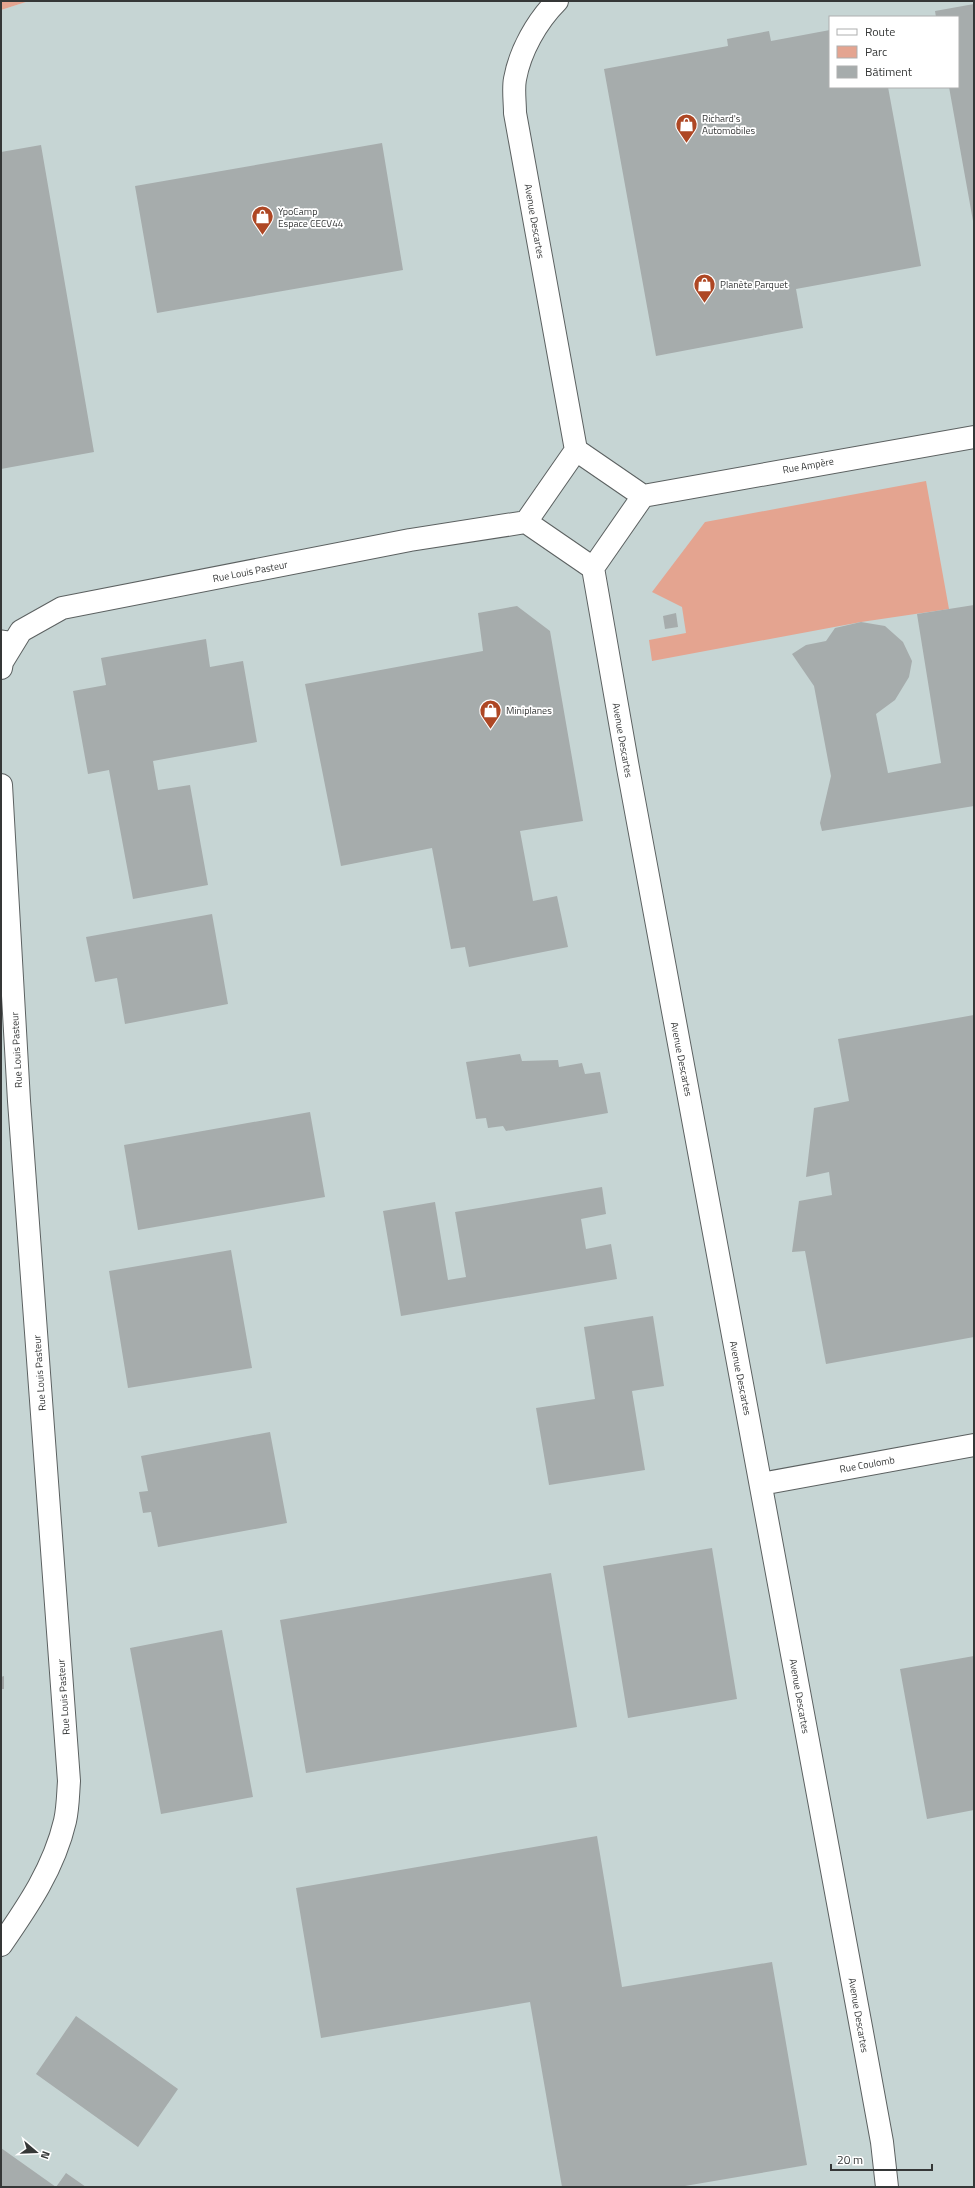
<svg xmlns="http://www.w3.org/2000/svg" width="975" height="2188" font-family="'Titillium Web',sans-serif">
<rect width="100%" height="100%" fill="#dbe1e0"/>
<path fill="#c6d5d4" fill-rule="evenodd" d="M29,1H974V2187H1V10ZM830,17H958V87H830Z"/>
<path fill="#e4a490" d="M1,1H29L1,10Z
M926,481L949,609L861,622L652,661L649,640L686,633L682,607L652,592L705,522Z"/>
<path fill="#a6acac" d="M974,4V221H973L949,87H958V17H936L935,11Z
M830,30V87H888L921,266L796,289L803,328L656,356L604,69L728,46L727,39L769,31L771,41Z
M382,143L403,270L157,313L135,186Z
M41,145L94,452L1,469V152Z
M974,605V806L822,831L820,823L831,776L814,686L792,654L806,645L826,641L835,628L861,622L885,626L903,642L912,661L909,677L895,700L876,714L888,773L941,763L917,614Z
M517,606L550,631L583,821L520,831L533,901L557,896L568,947L469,967L465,947L451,949L432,848L341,866L305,684L483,651L478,613Z
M676,613L678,627L665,629L663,616Z
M206,639L210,667L243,661L257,742L153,761L158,790L190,785L208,885L133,899L109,770L88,774L73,691L106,685L101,658Z
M212,914L228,1004L125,1024L117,978L95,982L86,937Z
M974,1015V1337L826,1364L805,1251L792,1252L799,1201L832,1195L829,1172L806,1177L814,1108L849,1101L838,1039Z
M520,1054L522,1061L558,1060L559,1067L582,1063L585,1074L600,1072L608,1113L506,1131L503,1126L488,1128L486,1118L476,1119L466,1062Z
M310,1112L325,1197L138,1230L124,1145Z
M602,1187L606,1214L581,1219L586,1249L611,1244L617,1279L401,1316L383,1211L435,1202L448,1280L466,1277L455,1212Z
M231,1250L252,1368L128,1388L109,1271Z
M653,1316L664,1386L632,1391L645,1470L549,1485L536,1408L595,1399L584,1327Z
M270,1432L287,1523L158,1547L151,1512L143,1513L139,1492L148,1491L141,1456Z
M712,1548L737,1699L628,1718L603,1566Z
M551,1573L577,1727L306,1773L280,1620Z
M222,1630L253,1797L161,1814L130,1648Z
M974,1656V1810L927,1819L900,1669Z
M4,1676V1689H1V1677Z
M597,1836L622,1987L772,1962L807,2165L679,2187H562L530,2002L321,2038L296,1888Z
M76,2016L178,2089L138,2147L36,2074Z
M1,2148L56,2187L66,2173L86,2187H1Z"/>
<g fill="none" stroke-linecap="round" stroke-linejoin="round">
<defs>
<path id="service" d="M1,638L15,640"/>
<path id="minor" d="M557,1C537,21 520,51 515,79C513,89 515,102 515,113L576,450
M576,450L643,496L593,568L526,522Z
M643,496L974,437
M593,568L628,768L861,2027L882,2142L887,2187
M1,668L2,662L21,631L62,608L410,540L526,522
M1,785L19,1101L69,1781C68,1794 68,1808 65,1821C54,1868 28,1906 1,1945
M761,1484L974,1445"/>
</defs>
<use href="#service" stroke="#5c6161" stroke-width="17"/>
<use href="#minor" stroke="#5c6161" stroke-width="24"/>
<use href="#service" stroke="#fff" stroke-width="15"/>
<use href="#minor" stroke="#fff" stroke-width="22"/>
</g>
<defs>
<symbol id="shop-pin" viewBox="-11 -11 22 30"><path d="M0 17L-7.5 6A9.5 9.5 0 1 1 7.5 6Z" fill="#ae4724" stroke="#fff"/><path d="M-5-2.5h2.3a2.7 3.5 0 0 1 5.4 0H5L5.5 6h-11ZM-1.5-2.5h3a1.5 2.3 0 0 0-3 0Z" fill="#fff"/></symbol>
</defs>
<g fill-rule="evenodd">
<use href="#shop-pin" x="674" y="112" width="25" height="34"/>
<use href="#shop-pin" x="250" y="204" width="25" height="34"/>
<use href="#shop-pin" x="692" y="272" width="25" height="34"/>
<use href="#shop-pin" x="478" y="698" width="25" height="34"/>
</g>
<g text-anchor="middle" stroke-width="3.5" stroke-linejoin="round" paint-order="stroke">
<g font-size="10" fill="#353737" stroke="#fff" text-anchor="start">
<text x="702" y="122">Richard's<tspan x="702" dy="12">Automobiles</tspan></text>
<text x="278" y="215">YpoCamp<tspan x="278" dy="12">Espace CECV44</tspan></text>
<text x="720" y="288">Planète Parquet</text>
<text x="506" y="714">Miniplanes</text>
</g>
<g font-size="10" fill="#353737" stroke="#fff">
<text transform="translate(535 221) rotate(80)" y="4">Avenue Descartes</text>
<text transform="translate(808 465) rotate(-10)" y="4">Rue Ampère</text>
<text transform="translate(250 571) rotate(-11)" y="4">Rue Louis Pasteur</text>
<text transform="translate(623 740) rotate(80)" y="4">Avenue Descartes</text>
<text transform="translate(16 1050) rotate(-93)" y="4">Rue Louis Pasteur</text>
<text transform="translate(682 1059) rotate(79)" y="4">Avenue Descartes</text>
<text transform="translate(39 1373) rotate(-94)" y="4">Rue Louis Pasteur</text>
<text transform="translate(741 1378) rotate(79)" y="4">Avenue Descartes</text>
<text transform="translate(867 1464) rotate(-10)" y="4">Rue Coulomb</text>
<text transform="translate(800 1696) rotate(80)" y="4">Avenue Descartes</text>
<text transform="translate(63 1697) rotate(-94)" y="4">Rue Louis Pasteur</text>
<text transform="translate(859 2015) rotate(80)" y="4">Avenue Descartes</text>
</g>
</g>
<rect width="975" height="2188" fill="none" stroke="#353737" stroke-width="4"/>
<rect x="829" y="16" width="130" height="72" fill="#ffffff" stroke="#aeafaf"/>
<rect x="837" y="29" width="20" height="6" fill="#ffffff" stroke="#aeafaf"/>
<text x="865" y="36" font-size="12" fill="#353737">Route</text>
<rect x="837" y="46" width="20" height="12" fill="#e4a490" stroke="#aeafaf"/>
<text x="865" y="56" font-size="12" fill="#353737">Parc</text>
<rect x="837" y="66" width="20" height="12" fill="#a6acac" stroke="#aeafaf"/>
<text x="865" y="76" font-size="12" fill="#353737">Bâtiment</text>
<g transform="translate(36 2152) rotate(109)" stroke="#ffffff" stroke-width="3" paint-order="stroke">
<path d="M0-3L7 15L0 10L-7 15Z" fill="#353737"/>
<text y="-6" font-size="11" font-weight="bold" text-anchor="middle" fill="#353737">N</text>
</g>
<path d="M831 2164v6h101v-6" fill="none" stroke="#353737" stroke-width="2"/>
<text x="837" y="2164" font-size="12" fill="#353737" stroke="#ffffff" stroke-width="3" paint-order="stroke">20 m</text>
</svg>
